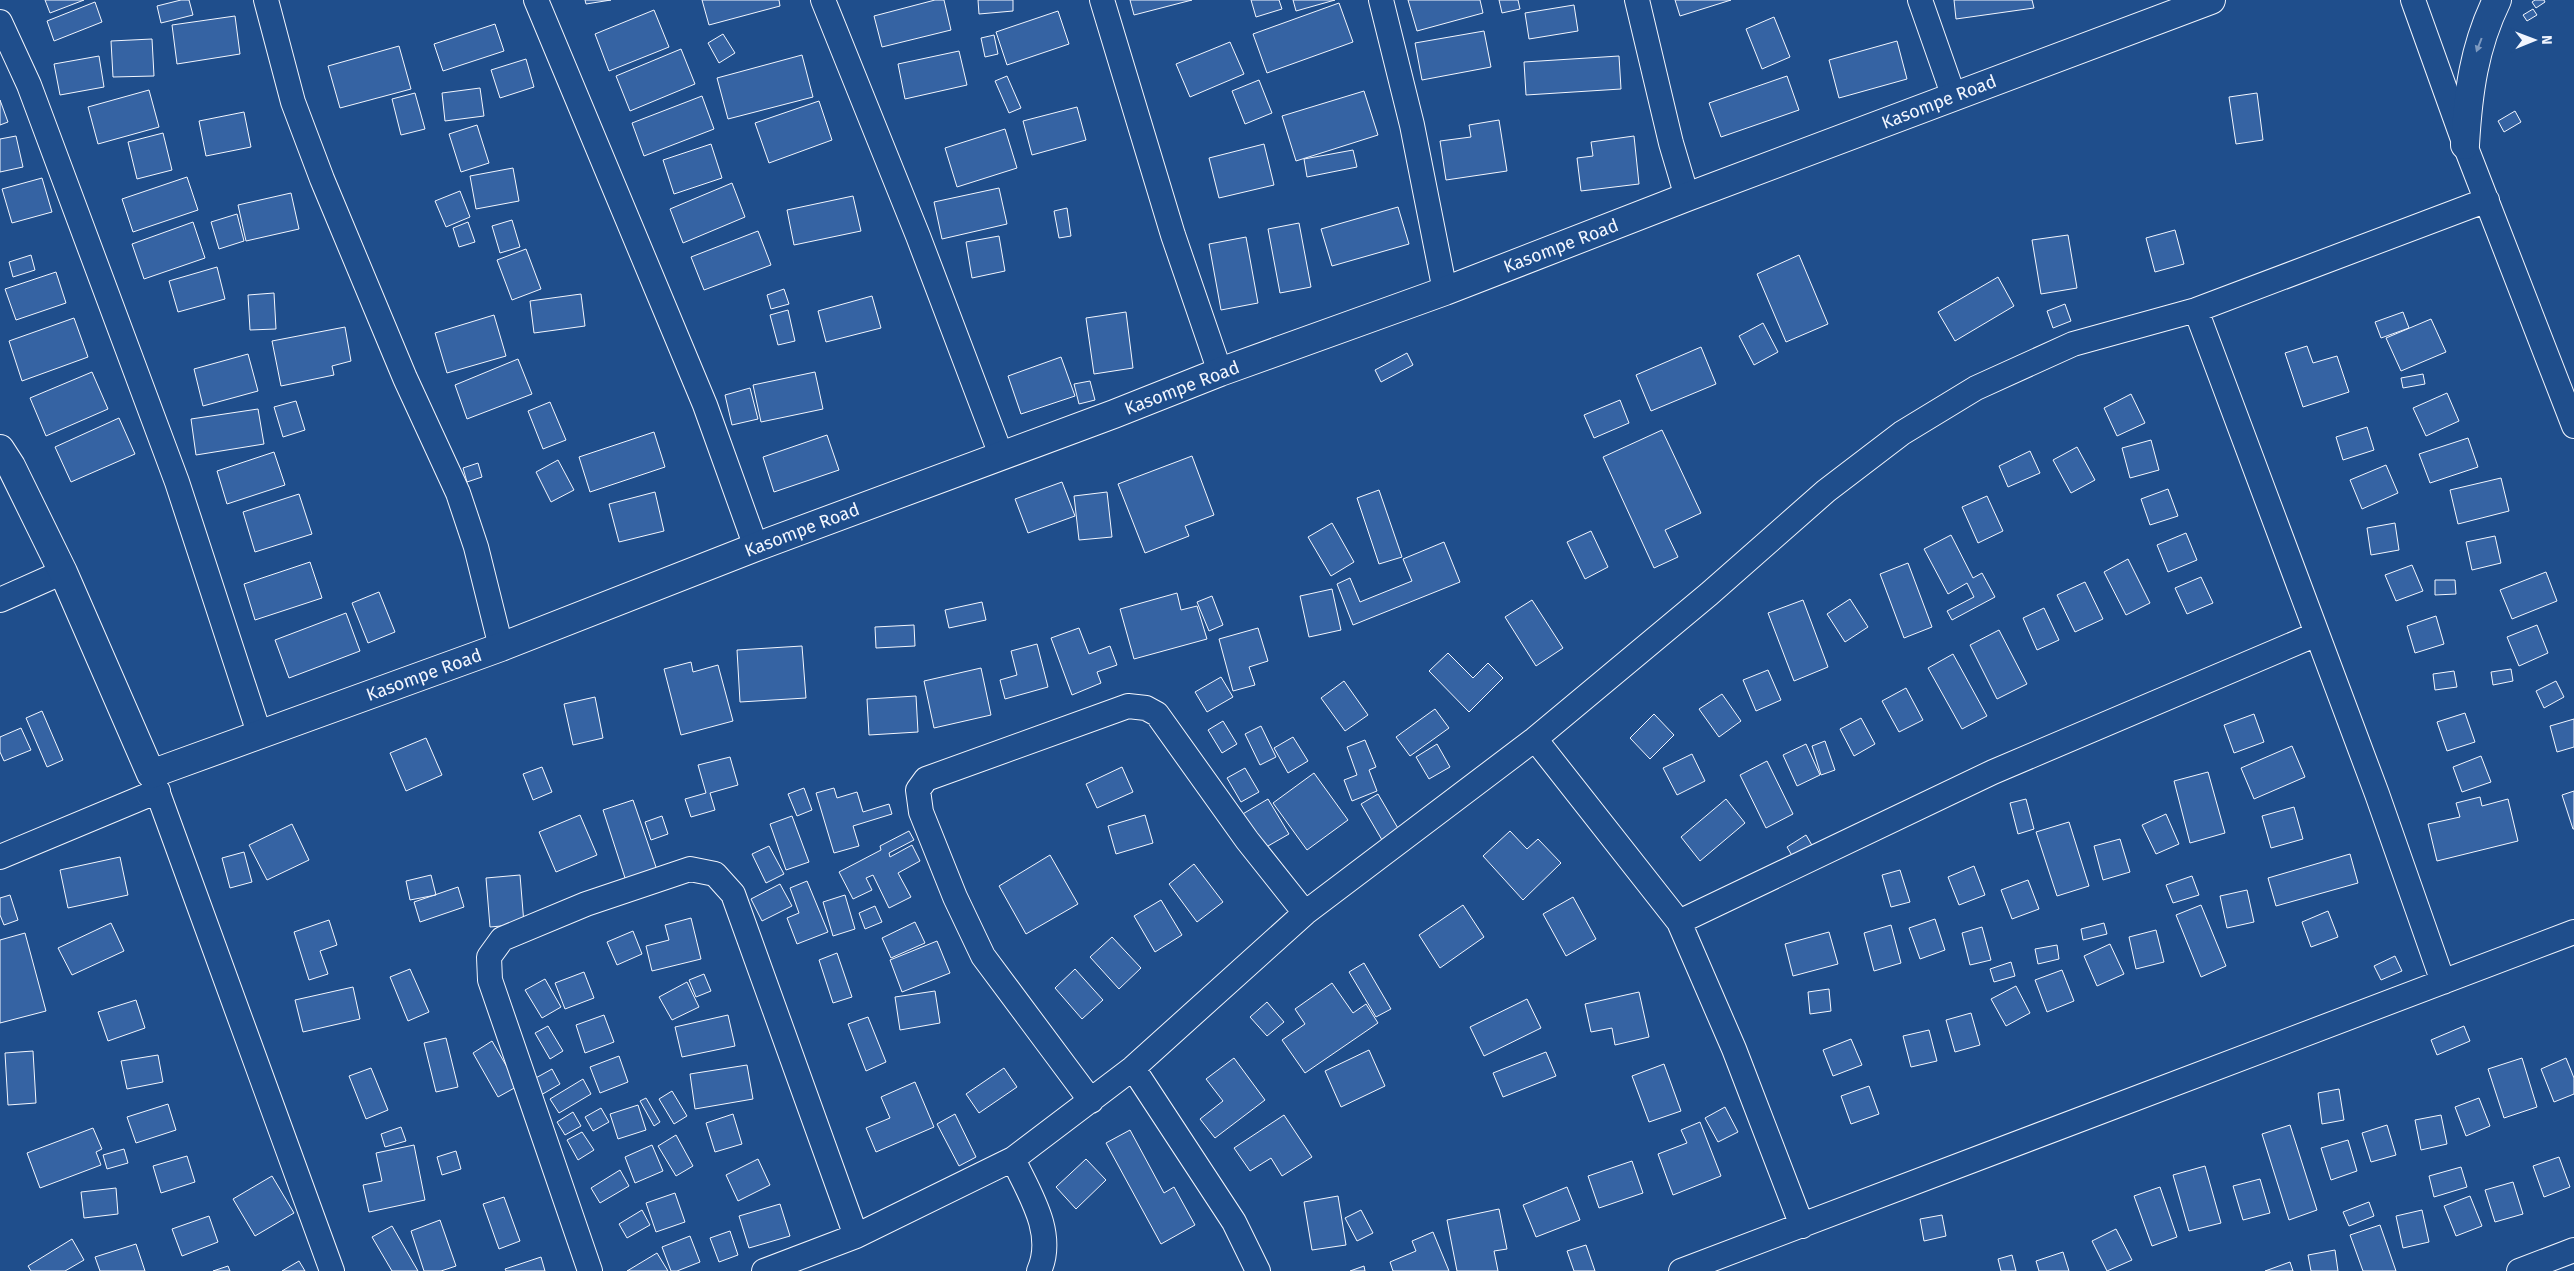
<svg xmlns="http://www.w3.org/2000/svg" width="2574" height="1271" font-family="'Fira Sans',sans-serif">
<rect width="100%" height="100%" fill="#1f4e8c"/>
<path fill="#3563a3" stroke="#f2f6ff" d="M45,0H84L50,13Z
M181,0H189L193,15L161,23L157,6Z
M585,0H611L586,4Z
M702,0H779L780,6L709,25Z
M935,0H944L951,30L882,47L874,16Z
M978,0H1013V11L979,14Z
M1130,0H1192L1134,15Z
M1251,0H1279L1282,9L1256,17Z
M1293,0H1335L1296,11Z
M1408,0H1480L1483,13L1417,31Z
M1499,0H1518L1520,9L1502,13Z
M1675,0H1731L1680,16Z
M1954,0H2032L2034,8L1956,19Z
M2535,0H2544L2545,2L2536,8L2532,2Z
M95,2L102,22L54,41L47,21Z
M1339,3L1353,42L1267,73L1253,34Z
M1574,5L1578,31L1529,39L1525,13Z
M2533,9L2537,15L2527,21L2523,15Z
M654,10L669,47L609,71L595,34Z
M1058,11L1069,44L1007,65L996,32Z
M235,16L240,54L177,64L172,25Z
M1774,17L1790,57L1762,69L1746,29Z
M495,24L504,51L443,71L434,44Z
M1484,31L1491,67L1422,80L1415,43Z
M723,34L735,53L719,63L708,43Z
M994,35L998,54L985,57L981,38Z
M152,39L154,76L113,77L111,41Z
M1897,41L1907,79L1839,98L1829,60Z
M1230,42L1244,74L1190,97L1176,64Z
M399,46L411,89L340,108L328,66Z
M681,49L695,84L630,111L616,76Z
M959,51L967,85L905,99L898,64Z
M802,55L813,97L728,119L717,78Z
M99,56L104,87L60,95L54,64Z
M1619,56L1621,89L1526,95L1524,62Z
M526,59L534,87L500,98L491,70Z
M1007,76L1021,108L1009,113L995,81Z
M1787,76L1799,110L1721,137L1709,103Z
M1259,80L1272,113L1245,124L1232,91Z
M480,88L484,116L445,121L442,93Z
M149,90L159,127L98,144L88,107Z
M1364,91L1378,135L1296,161L1282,116Z
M415,93L425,129L401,135L392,99Z
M2257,93L2263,140L2236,144L2229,97Z
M702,96L714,129L644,156L632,123Z
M0,100L8,122L0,125Z
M819,101L832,140L769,163L755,123Z
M1077,107L1086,140L1032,155L1023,121Z
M2515,111L2521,122L2504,132L2498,121Z
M244,112L251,147L206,156L199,121Z
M1499,120L1507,171L1446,180L1440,141L1471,137L1469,125Z
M477,125L489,163L461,172L449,134Z
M1005,129L1017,168L957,187L945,148Z
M163,133L172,170L137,179L128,142Z
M16,136L23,167L0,172V139Z
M1634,136L1639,184L1581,191L1577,158L1593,156L1591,142Z
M711,144L722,178L674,194L663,160Z
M1264,144L1274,185L1219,198L1209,158Z
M1353,150L1357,167L1307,177L1304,159Z
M513,168L519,201L476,209L470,176Z
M187,177L198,210L133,232L122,199Z
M42,178L52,212L12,223L2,189Z
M732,183L745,217L683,243L670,209Z
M999,188L1007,224L942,239L934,202Z
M460,191L470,217L446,227L435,201Z
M291,193L299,229L246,241L238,205Z
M853,196L861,231L794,245L787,210Z
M1398,207L1409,244L1332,266L1321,229Z
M1067,208L1071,236L1059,238L1054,211Z
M237,214L244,241L219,249L211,222Z
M512,220L520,247L500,253L492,226Z
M193,222L205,258L144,279L132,244Z
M468,222L475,242L459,247L453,228Z
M1299,223L1311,287L1280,293L1268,229Z
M2175,230L2184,264L2155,272L2146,238Z
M758,231L771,265L704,290L691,257Z
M2068,235L2077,288L2041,294L2032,240Z
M999,236L1005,271L972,278L966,242Z
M1246,237L1258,303L1221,310L1209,244Z
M526,249L541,289L512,300L497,260Z
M31,255L35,270L13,277L9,262Z
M1799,255L1828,324L1786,342L1757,274Z
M217,267L225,299L178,312L169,281Z
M56,272L66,303L16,320L5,289Z
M1998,277L2014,306L1955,341L1938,312Z
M784,289L789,304L771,309L767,295Z
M274,293L276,329L250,330L248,295Z
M581,294L585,326L534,333L530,301Z
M872,296L881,328L826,342L818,311Z
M2065,304L2071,321L2053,328L2047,311Z
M788,310L795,341L778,345L770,315Z
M1126,312L1133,368L1094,374L1086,318Z
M2403,312L2409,328L2381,338L2375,322Z
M494,315L506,356L447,373L435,333Z
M74,318L88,357L22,381L9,341Z
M2431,319L2446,352L2401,371L2386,338Z
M1763,323L1778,352L1754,365L1739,336Z
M345,327L351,361L332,366L334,375L281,386L272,341Z
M2307,346L2313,363L2337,356L2349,392L2303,407L2285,353Z
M1701,347L1716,384L1651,411L1636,375Z
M1407,353L1413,365L1381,382L1375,370Z
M248,354L258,391L203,406L194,369Z
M1061,357L1075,396L1021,414L1008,376Z
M518,359L532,394L467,419L455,385Z
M92,372L108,409L46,436L30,398Z
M815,372L823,409L761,422L753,385Z
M2423,374L2425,384L2403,388L2401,378Z
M1090,381L1095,400L1079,404L1074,384Z
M750,388L758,419L732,425L725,395Z
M2447,393L2459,421L2426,436L2413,408Z
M2131,394L2145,423L2117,436L2104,408Z
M1620,400L1629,423L1594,438L1584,415Z
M296,401L305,430L283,437L274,407Z
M550,402L566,440L543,449L528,411Z
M258,409L264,444L196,455L191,419Z
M119,418L135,454L71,482L55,447Z
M2367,427L2374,450L2343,460L2336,437Z
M1662,430L1701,513L1665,530L1678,557L1654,568L1603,457Z
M654,432L665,467L590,492L579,457Z
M827,435L839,470L774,492L763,457Z
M2468,438L2478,467L2430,483L2419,454Z
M2151,440L2159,470L2130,478L2122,448Z
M2077,447L2095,480L2071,493L2053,460Z
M2030,451L2040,473L2008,487L1999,466Z
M274,452L285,485L227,504L217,471Z
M1192,456L1214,515L1185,526L1189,536L1145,553L1118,484Z
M558,460L574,490L551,502L536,472Z
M478,463L482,477L467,482L463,468Z
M2386,465L2398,493L2362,509L2350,480Z
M2501,478L2509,511L2458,524L2450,490Z
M1062,482L1075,516L1028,533L1015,499Z
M2168,489L2178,516L2150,525L2141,499Z
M1379,490L1402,557L1379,564L1357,498Z
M655,492L664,531L619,542L609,504Z
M1107,492L1112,537L1079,540L1074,496Z
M299,494L312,534L255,552L243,512Z
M1987,496L2003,531L1978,543L1962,507Z
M1332,523L1354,562L1331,576L1308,537Z
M2395,523L2399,550L2371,555L2367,528Z
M1591,531L1608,567L1585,579L1567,542Z
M2186,533L2197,560L2168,572L2157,545Z
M1951,535L1973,578L1982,573L1995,597L1952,620L1947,611L1974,597L1967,583L1948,594L1924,549Z
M2495,536L2501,563L2472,570L2466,542Z
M1444,542L1460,582L1353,625L1337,584L1350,578L1360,602L1412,581L1403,559Z
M2128,559L2150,603L2126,615L2104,572Z
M310,562L322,598L255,620L244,584Z
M1908,563L1932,627L1904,638L1880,574Z
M2412,565L2423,591L2396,601L2385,575Z
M2546,572L2557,601L2512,619L2500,590Z
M2201,577L2213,603L2187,614L2175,588Z
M2435,580H2455L2456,594L2435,595Z
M2085,582L2103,619L2075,632L2057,595Z
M1332,589L1341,630L1309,637L1300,596Z
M379,592L395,632L368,643L352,603Z
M1177,593L1181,610L1197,606L1207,639L1134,659L1120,609Z
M1212,596L1223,625L1209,631L1197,602Z
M1850,599L1868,627L1845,642L1827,614Z
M1532,600L1563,648L1536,666L1505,617Z
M1803,600L1828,667L1794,681L1768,613Z
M982,602L986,620L949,628L945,610Z
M2044,608L2059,640L2037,650L2023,618Z
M346,613L360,651L289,678L275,640Z
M2436,616L2444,644L2415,653L2407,626Z
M914,625L915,646L876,648L875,627Z
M2537,625L2548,653L2519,666L2507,637Z
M1079,628L1089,654L1110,646L1117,665L1097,672L1101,683L1072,695L1051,638Z
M1258,628L1268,661L1249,667L1255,685L1233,691L1219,639Z
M1999,630L2027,684L1997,699L1970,645Z
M1037,644L1048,687L1005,699L1000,680L1017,675L1011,651Z
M802,646L806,698L740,702L737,650Z
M1448,653L1473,678L1488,663L1503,678L1469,712L1429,671Z
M1953,654L1987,716L1962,729L1928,668Z
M691,662L693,672L718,665L733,721L681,735L664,669Z
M981,668L991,715L934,728L924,681Z
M2511,669L2513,681L2493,685L2491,672Z
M1768,670L1781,700L1756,711L1743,680Z
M2454,671L2457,687L2435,690L2433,674Z
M1221,677L1233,697L1207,712L1195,692Z
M1344,681L1368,715L1345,731L1321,698Z
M2556,681L2564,697L2544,708L2536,691Z
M1906,688L1923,720L1899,732L1882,701Z
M1722,694L1741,721L1719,737L1699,709Z
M916,696L918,732L869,735L867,699Z
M595,697L603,738L573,745L564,704Z
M1435,709L1449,728L1410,756L1396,737Z
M42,711L63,760L47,767L26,718Z
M2465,713L2475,742L2447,751L2437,722Z
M1654,714L1674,735L1650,759L1630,738Z
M2254,714L2264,742L2234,753L2224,725Z
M1861,718L1875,744L1854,756L1840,729Z
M2574,719V747L2557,752L2550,726Z
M1223,721L1237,744L1222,753L1208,730Z
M1261,726L1276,757L1260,765L1245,734Z
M21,728L31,750L4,761L0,752V737Z
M1293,737L1308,761L1288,773L1274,748Z
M426,738L442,775L406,791L390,753Z
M1365,740L1376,767L1369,770L1377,791L1352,801L1344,780L1357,775L1347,747Z
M1825,741L1835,770L1821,775L1812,746Z
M1437,744L1450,767L1429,779L1416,757Z
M1806,744L1820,775L1797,786L1783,755Z
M2292,746L2305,777L2254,799L2241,768Z
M1692,754L1705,781L1677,795L1663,768Z
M2481,756L2491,782L2462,792L2453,767Z
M730,757L738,785L710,793L715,810L691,817L685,799L706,793L698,765Z
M1767,761L1793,814L1766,828L1740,775Z
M542,767L552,792L533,800L523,774Z
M1122,767L1133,792L1097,808L1086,784Z
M1245,768L1259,792L1241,802L1227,778Z
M2208,772L2225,833L2190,843L2174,781Z
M1314,773L1348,820L1307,850L1273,803Z
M804,788L812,810L797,816L788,794Z
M834,788L837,798L857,792L863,812L889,804L892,814L853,826L859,846L834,853L816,793Z
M2574,791V829H2573L2562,795Z
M1378,794L1399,830L1382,840L1361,804Z
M2480,797L2482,806L2508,799L2518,841L2437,861L2428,824L2460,817L2456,803Z
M1268,799L1289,834L1261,850L1241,815Z
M1726,799L1745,823L1700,861L1681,837Z
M2026,799L2034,829L2018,834L2010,803Z
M633,800L657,870L626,881L603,810Z
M2294,807L2303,839L2271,848L2262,816Z
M2166,814L2179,844L2156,854L2142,825Z
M580,815L597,855L556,872L539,832Z
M1145,815L1153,843L1116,854L1108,826Z
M662,816L668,834L651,840L645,822Z
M792,816L809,862L786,870L770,824Z
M2069,822L2089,886L2057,896L2036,832Z
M292,824L309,860L267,880L249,845Z
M909,831L914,840L889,853L890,857L912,845L920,861L898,873L911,897L889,908L873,875L866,878L872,890L853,899L839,872L881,850L880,846Z
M1510,831L1527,849L1538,839L1561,863L1523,900L1483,856Z
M1806,835L1813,847L1794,859L1787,847Z
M2120,839L2130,872L2103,880L2094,846Z
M769,846L784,874L766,883L752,854Z
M244,852L252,882L230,888L222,858Z
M2350,854L2358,883L2276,906L2268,878Z
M1050,855L1078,904L1026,934L999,886Z
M120,857L128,895L68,908L60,870Z
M1194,864L1223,902L1197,922L1169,884Z
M1974,866L1985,895L1959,905L1948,877Z
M1900,870L1910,902L1891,907L1882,875Z
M431,875L436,895L410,900L406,881Z
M520,875L524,924L490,927L486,878Z
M2192,876L2199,895L2173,903L2166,885Z
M2028,880L2039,909L2012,919L2001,890Z
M807,881L828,932L797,944L787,918L799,913L790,888Z
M780,884L792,906L762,921L751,899Z
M458,887L464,907L420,922L414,902Z
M2247,890L2254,922L2227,928L2220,896Z
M10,895L18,920L4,925L0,915V898Z
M845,895L855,929L833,936L823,902Z
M1573,897L1596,939L1566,956L1543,914Z
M1161,900L1182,935L1155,952L1134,916Z
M1463,905L1484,937L1440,968L1419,935Z
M2201,905L2226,966L2201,977L2176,915Z
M875,906L882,922L865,929L859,913Z
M2328,911L2338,937L2311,947L2302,922Z
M691,918L701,959L652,971L646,946L669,940L665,925Z
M1935,919L1945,950L1920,959L1909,928Z
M329,920L337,945L320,951L328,974L309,980L294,932Z
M915,922L925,943L891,958L882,938Z
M111,923L124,951L72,975L58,948Z
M2104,923L2107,934L2083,940L2081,929Z
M1891,925L1901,963L1874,971L1864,933Z
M1982,927L1991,960L1970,965L1962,933Z
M2156,930L2164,962L2136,969L2129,937Z
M633,931L642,954L617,965L607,942Z
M1829,932L1838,964L1793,976L1785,944Z
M25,933L46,1011L0,1023V940Z
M1112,937L1141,968L1119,989L1090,957Z
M937,941L950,973L902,992L890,960Z
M2110,944L2124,974L2097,986L2084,956Z
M2057,945L2059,959L2038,964L2035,949Z
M837,953L852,997L833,1003L819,960Z
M2395,956L2402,971L2381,980L2374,966Z
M2011,962L2015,976L1994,982L1990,969Z
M1364,963L1391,1009L1376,1017L1349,972Z
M410,969L429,1012L408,1021L390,977Z
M1075,969L1103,1000L1082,1019L1055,988Z
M2062,970L2074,1001L2047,1012L2035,980Z
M584,972L594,998L565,1009L555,983Z
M704,974L711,991L696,997L689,980Z
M545,979L561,1007L542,1018L525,990Z
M687,982L699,1007L672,1020L659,997Z
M1332,983L1353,1013L1366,1004L1378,1023L1305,1073L1282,1040L1305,1024L1295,1009Z
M2016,986L2030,1013L2006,1026L1991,999Z
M353,987L360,1019L303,1032L295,1000Z
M1829,989L1831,1011L1810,1014L1808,992Z
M935,991L940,1023L900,1030L895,997Z
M1639,992L1649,1037L1615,1045L1612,1028L1591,1032L1585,1004Z
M1527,999L1541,1028L1484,1056L1470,1027Z
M136,1000L145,1028L108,1041L98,1012Z
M1267,1002L1284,1022L1267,1036L1250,1017Z
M1971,1013L1980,1045L1955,1052L1946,1020Z
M604,1015L614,1042L585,1053L576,1025Z
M728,1015L735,1046L682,1057L675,1027Z
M868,1017L886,1062L866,1071L848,1024Z
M548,1026L563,1051L550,1059L535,1033Z
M2464,1026L2470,1041L2437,1055L2431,1040Z
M1929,1030L1937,1061L1911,1067L1903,1036Z
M446,1038L458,1087L436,1092L424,1043Z
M1851,1039L1862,1065L1833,1076L1823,1050Z
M492,1041L518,1086L498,1097L473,1053Z
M1369,1050L1385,1086L1341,1107L1325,1071Z
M33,1051L36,1103L8,1105L5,1053Z
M1546,1052L1556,1076L1503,1097L1493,1073Z
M158,1055L163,1082L127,1089L121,1061Z
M619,1056L628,1082L600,1093L590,1067Z
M1234,1058L1265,1100L1215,1138L1200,1119L1223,1101L1206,1079Z
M2522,1058L2537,1107L2504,1118L2488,1069Z
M2566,1058L2574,1078V1094L2554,1102L2541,1069Z
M1664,1064L1681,1111L1649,1122L1632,1076Z
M747,1065L753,1099L695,1109L690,1074Z
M371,1068L388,1110L366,1119L349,1076Z
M1004,1068L1017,1087L979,1113L966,1094Z
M552,1069L560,1084L541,1095L532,1080Z
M583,1079L591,1094L559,1113L550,1099Z
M915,1082L934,1127L876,1152L866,1128L890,1118L881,1097Z
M1869,1086L1879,1114L1851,1124L1841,1096Z
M2339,1089L2344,1120L2322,1124L2318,1093Z
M672,1091L687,1116L674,1124L659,1099Z
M646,1098L660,1122L654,1126L640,1101Z
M2479,1098L2490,1126L2466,1136L2455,1107Z
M168,1104L176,1130L136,1143L127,1117Z
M638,1105L646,1130L618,1139L610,1114Z
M1725,1107L1738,1132L1718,1142L1705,1118Z
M601,1108L609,1122L593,1131L585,1117Z
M573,1112L581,1126L565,1135L557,1122Z
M733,1114L742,1144L715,1152L706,1123Z
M955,1114L976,1157L959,1166L937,1124Z
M1284,1115L1312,1157L1282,1176L1271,1158L1250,1171L1234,1148Z
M2441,1115L2447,1144L2421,1150L2415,1120Z
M1700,1122L1721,1176L1673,1195L1658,1154L1687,1143L1681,1130Z
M2290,1125L2317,1210L2289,1220L2262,1134Z
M2387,1125L2396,1155L2371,1162L2362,1133Z
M401,1127L406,1141L385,1147L381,1134Z
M93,1128L102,1149L96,1152L101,1165L40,1188L27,1153Z
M1130,1130L1164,1193L1174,1187L1195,1225L1161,1244L1106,1143Z
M582,1132L594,1150L578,1160L567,1140Z
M676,1135L693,1166L676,1176L658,1146Z
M2348,1140L2357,1171L2331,1180L2321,1148Z
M414,1145L425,1200L369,1212L363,1185L382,1181L376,1153Z
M652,1145L663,1171L635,1183L625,1157Z
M124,1149L128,1163L107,1169L103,1155Z
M456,1151L461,1169L442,1175L437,1157Z
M187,1156L195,1182L161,1193L153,1166Z
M2559,1157L2570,1187L2544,1197L2533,1166Z
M758,1159L770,1185L738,1201L726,1175Z
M1086,1159L1106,1180L1076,1209L1056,1187Z
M1632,1161L1643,1193L1599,1208L1588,1176Z
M2205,1166L2221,1223L2189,1231L2173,1175Z
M2461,1167L2467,1187L2434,1197L2429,1176Z
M620,1170L629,1186L600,1203L591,1188Z
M272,1176L294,1213L255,1236L233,1199Z
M2260,1179L2270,1213L2243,1220L2233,1186Z
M2513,1182L2523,1214L2495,1222L2485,1190Z
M1567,1187L1580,1220L1536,1237L1523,1205Z
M2160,1187L2177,1237L2152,1246L2134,1196Z
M116,1188L118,1214L84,1218L81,1192Z
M675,1193L685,1222L656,1232L646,1203Z
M1338,1196L1346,1245L1312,1250L1304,1202Z
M2470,1196L2482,1226L2456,1236L2444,1206Z
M504,1197L520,1241L499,1249L483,1204Z
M2369,1202L2374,1216L2349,1226L2343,1212Z
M780,1204L790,1236L749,1248L739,1216Z
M1499,1209L1507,1249L1494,1251L1498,1271H1457L1447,1220Z
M642,1210L650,1225L627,1238L619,1224Z
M1361,1210L1373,1233L1357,1241L1345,1218Z
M2422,1210L2429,1242L2403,1248L2396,1216Z
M1942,1215L1946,1236L1924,1241L1920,1219Z
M209,1216L218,1242L182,1256L172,1229Z
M440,1220L456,1266L441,1271H424L411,1231Z
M2380,1225L2396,1271H2363L2350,1235Z
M392,1226L418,1271H392L372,1237Z
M2116,1229L2132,1260L2107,1271L2092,1241Z
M730,1231L738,1255L719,1262L710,1238Z
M1433,1232L1449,1271H1393L1390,1262L1416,1251L1412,1241Z
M690,1236L700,1262L677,1271H671L662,1247Z
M72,1239L84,1260L65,1271H31L28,1266Z
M136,1244L145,1271H100L95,1257Z
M1586,1245L1595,1271H1574L1567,1251Z
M2335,1250L2338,1271H2311L2308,1255Z
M2063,1252L2069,1271H2039L2036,1261Z
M657,1253L668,1271H627Z
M2012,1255L2016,1271H2001L1998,1259Z
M541,1257L545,1271H506L505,1269Z
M299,1261L305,1271H282Z
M2290,1262L2293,1271H2265Z
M228,1266L230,1271H213Z
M1364,1266L1365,1271H1350Z"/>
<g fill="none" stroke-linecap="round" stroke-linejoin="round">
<defs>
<path id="street" d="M266,0L293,102L322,179L405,378L458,493L476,547L501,647
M536,0L705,405L756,547
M823,0L918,236L1001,455
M1102,0L1173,235L1220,372
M1381,0L1412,125L1445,291
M1637,0L1671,143L1687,197
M1920,0L1954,97
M2413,0L2465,145L2574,426
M0,22L29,85L177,482L260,736
M2196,310L2377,794L2443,982
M0,600L63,572
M1535,739L1679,922L1734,1049L1802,1226
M151,774L332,1271
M0,857L158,791
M1679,922L1993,772L2317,634
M1133,1068L1234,1222L1258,1271
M1091,1101L983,956L955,897L921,812L918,790L926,779L1128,706L1146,708L1157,714L1247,840L1305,913
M1013,1159C1029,1193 1056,1233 1039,1271
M590,1271L490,980L489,957L502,939L586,904L690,869L715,874L733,894L856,1236
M764,1271L856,1236L1013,1159L1133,1068L1305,913L1535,739L1709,594L1826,491L1902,433L1976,388L2073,344L2196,310L2487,200
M1681,1271L2574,932
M2519,1271L2574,1250"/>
<path id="secondary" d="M2465,145C2468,93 2474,47 2497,0
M0,449L11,466L63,572L151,774L501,647L756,547L1114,414L1220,372L1445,291L1687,197L2211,0"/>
</defs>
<use href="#street" stroke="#f2f6ff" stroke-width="26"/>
<use href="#secondary" stroke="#f2f6ff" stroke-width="30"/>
<use href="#street" stroke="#1f4e8c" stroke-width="24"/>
<use href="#secondary" stroke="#1f4e8c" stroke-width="28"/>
</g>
<defs><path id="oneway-solid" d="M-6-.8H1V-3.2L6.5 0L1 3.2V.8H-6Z" transform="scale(1.25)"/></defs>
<use fill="#7e9ac0" href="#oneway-solid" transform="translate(2479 45) rotate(111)"/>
<g text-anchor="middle" stroke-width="4" stroke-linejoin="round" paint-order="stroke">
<g font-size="18" fill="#f2f6ff" stroke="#1f4e8c">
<text transform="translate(1939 102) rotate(-21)" y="6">Kasompe Road</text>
<text transform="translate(1561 246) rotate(-21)" y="6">Kasompe Road</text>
<text transform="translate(1182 388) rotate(-21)" y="6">Kasompe Road</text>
<text transform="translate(802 530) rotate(-21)" y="6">Kasompe Road</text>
<text transform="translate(424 675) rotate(-20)" y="6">Kasompe Road</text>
</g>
</g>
<g transform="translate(2534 40) rotate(89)" stroke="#1f4e8c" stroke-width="4" paint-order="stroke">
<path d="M0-4L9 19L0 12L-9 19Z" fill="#f2f6ff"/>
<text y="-8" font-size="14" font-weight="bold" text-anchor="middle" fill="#f2f6ff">N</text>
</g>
</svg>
